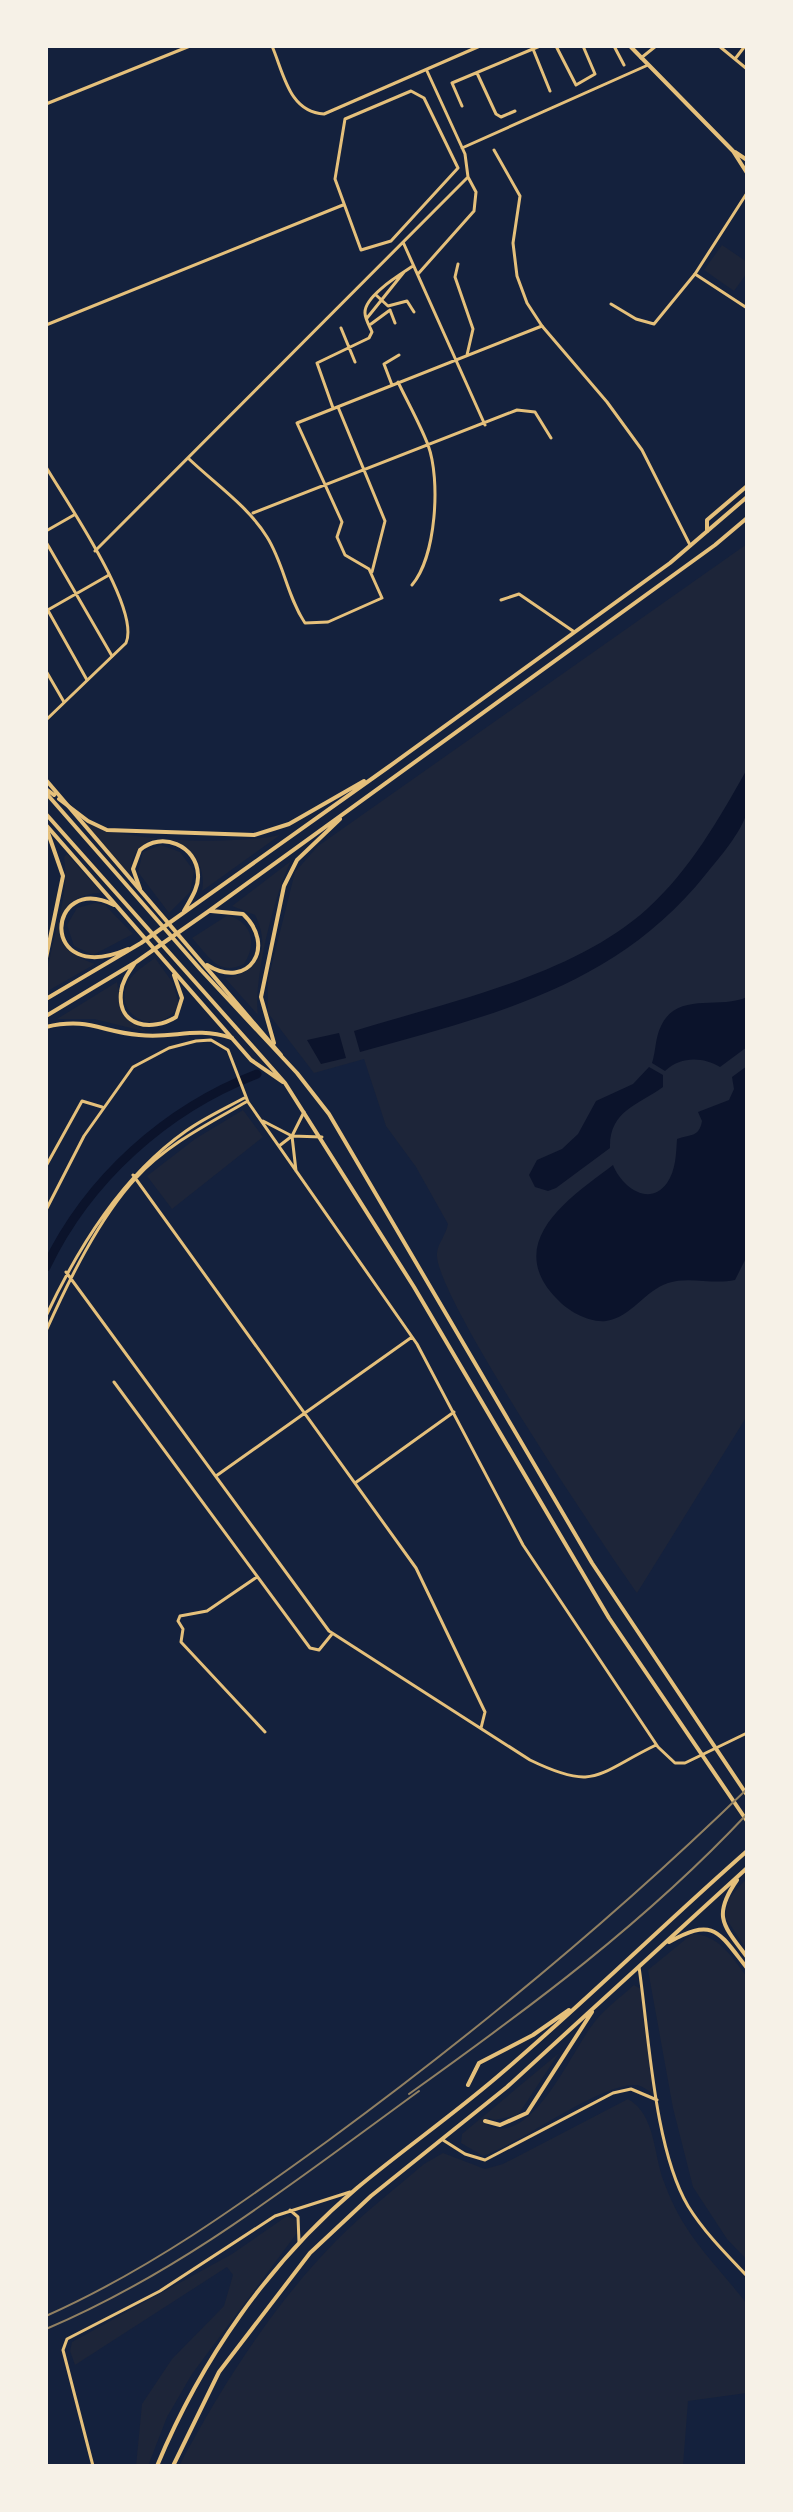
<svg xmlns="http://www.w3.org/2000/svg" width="793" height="2512" font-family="'Varela Round',sans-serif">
<rect width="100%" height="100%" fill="#14213d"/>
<path fill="#1d2539" d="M722,245L747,262V273L734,291L704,270Z
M747,544V1416L637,1593C605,1548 432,1292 437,1253C438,1243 446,1235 448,1224L416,1167L386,1126L364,1059L314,1073L268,1013V980L295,872L318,846Z
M80,820C119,843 235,845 280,835L202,891C212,836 131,814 130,876Z
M161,845L180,852L194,871L190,892L169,913L138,872L143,852Z
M67,854L102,893C48,894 47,949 95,964L46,992C46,947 71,902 64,857Z
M291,861C275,892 253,980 258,1015L225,978C260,973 271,947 255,915L232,906Z
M95,903L105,905L133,934L93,955L74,946L67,925L77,908Z
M228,915C253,923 257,944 244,964C218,977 208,955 192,938Z
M155,958L173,983L179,1005C159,1039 113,1017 127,984C132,973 145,965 155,958Z
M117,982C122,1014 119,1014 147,1032L94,1019H57Z
M243,1110L263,1137L172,1209L147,1176L195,1139Z
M744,1881L747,1882V1950L725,1917L728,1900Z
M692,1934C718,1934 732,1957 747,1977V2260L727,2239L693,2187L673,2108L648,1970Z
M634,1985L641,1989L653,2094C648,2090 642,2086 637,2085C601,2082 523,2142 483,2156L461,2143L462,2134L559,2053L518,2115L495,2120L488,2118L484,2123C531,2154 572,2047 597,2019C608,2006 622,1996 634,1985Z
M628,2099C656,2115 653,2154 664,2182C684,2237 713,2260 747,2304V2393L688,2401L683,2466H179C222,2386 272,2306 336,2241C363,2213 395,2189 424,2164L443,2153L485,2169L503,2164Z
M287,2216L296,2220L297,2233L192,2374L167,2417L148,2466H136L142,2404L172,2359L224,2306L233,2275L227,2267L75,2365L70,2351L72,2342L232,2254Z"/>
<path fill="#0b132b" d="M747,769C747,782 750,800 747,812C741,833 720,857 706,874C616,987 492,1015 360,1052L354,1031C448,1002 573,976 647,909C690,870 719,819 747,769Z
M747,997V1047L720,1067C703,1057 681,1056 665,1071L652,1063C656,1051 655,1038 661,1026C677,991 719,1010 747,997Z
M339,1033L346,1058L321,1064L307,1040Z
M747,1066V1256L735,1280C712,1285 690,1276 668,1283C644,1291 632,1317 606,1321C589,1323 568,1311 557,1299C501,1242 572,1196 613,1165C621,1186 649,1208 667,1183C676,1170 676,1154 677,1139C690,1134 699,1138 702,1121L698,1112L729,1100L734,1089L732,1077Z
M649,1067L663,1075V1087C638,1105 609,1111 610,1148L556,1188L548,1191L535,1187L529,1175L537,1160L562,1149L578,1134L596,1101L633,1084Z"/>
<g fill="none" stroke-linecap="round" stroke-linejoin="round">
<path stroke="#0b132b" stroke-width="9" d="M46,1267C88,1179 166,1109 257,1074"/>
<path stroke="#e5c07b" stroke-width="3" d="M272,46C284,74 289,112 324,114L480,46
M556,46L576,85L595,74L583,46
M614,46L624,65
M533,49L550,91
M477,73L496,114L501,117L515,111
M411,91L424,98L458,168L391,241L361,250L335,179L345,119Z
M46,104L190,46
M462,106L452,83L540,46
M462,148L648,65
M403,242L485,425
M458,264L455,277L473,329L467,355
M418,274L474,211L476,192L468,177
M376,295L388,306L407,301L414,312
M611,304L636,319L654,324L695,274
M390,310L395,323
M367,318L404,272
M371,324L390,310
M46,325L343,205
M341,328L355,362
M398,382C408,403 420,424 428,445C441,480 436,557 412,585
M392,385L384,364L399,355
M338,407L385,521L372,572
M333,408L317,363L369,338L372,332C370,327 365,319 365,313C364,296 401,274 413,266
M188,458C214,483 248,506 267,537C284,564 287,596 305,623L328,622L382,598L369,569L345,555L337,537L342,522L297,423L542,326L527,303L517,276L513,243L520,196L494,150
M253,513L517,410L535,412L551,438
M46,531L74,515
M46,542L112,656
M95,551L468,177L465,154L427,71
M501,600L519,594L573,631
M46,607L87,680
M46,611L109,575
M46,671L64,702
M263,1121L292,1136L304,1112
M279,1146L292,1136
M46,1166L82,1101L102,1107
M296,1171L292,1136L322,1137
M133,1175L416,1568L485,1712L481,1728
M46,1210L84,1136L133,1067L169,1048L196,1041L211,1040L228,1050L248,1102L417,1344L523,1545L658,1747L675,1763H685L747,1733
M66,1272L329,1631L530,1760C596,1792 596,1774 656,1745
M46,1316C79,1246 122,1176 186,1131C204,1118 226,1108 246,1097
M46,1331C68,1282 99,1218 136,1178C166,1145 208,1124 246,1102
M114,1382L310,1648L319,1650L332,1634
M216,1476L412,1337
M355,1483L454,1412
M257,1577L207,1611L180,1616L178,1621L183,1629L181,1642L265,1732
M639,1967C649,2035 654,2148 688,2206C704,2232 726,2254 747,2276
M443,2140L465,2154L485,2160L613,2093L631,2089L657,2100
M290,2210L298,2217L299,2242
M93,2466L63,2350L67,2339L160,2291L275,2216L350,2192"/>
<path stroke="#e5c07b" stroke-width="3" d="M719,46L747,69
M641,58L656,46
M735,59L745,46
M747,193L695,274L747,308
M542,326L607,402L642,450L690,545
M46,467C66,501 141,609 126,643L46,720"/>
<path stroke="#e5c07b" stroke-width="4" d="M630,46L733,151L747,173
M735,152L747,160
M707,531V520L747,486"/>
<path stroke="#e5c07b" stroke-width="4" d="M46,780L281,1055
M46,789L54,795
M46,793L200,969L297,1073L329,1114L592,1563L747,1795
M46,814L285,1083L414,1287L609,1618L747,1821
M46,825L251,1060L283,1082
M737,1880C712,1916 723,1925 747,1957
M669,1942C714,1917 718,1931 747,1968
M468,2085L479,2063L533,2035L569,2010
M485,2121L500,2125L527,2113L592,2012
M157,2466C201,2360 269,2262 357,2188C405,2148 457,2112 504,2071C587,2000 665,1923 747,1851
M173,2466L219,2372L310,2253L371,2196L507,2087L747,1868"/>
<path stroke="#e5c07b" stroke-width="4" d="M59,799L88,821L107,830L254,835L289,824L364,781
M46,827L63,876L46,958
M140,889L133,869L140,850C161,831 197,845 198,875C199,888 190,900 184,911
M114,905C46,871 37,988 128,949
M135,963C129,972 122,981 121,992C117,1027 152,1032 176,1017L182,998L174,975
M207,965C249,991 277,946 243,914L211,911
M46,999L141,943L387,768L670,563L747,497
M46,1016L136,962L209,911L715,545L747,518
M46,1027C89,1017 101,1032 139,1035C176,1039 193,1026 232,1038
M274,1043L261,997L284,886L297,860L340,819"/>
<path stroke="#918062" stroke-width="2" d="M409,2094C528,2009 646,1922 747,1814
M46,2316C149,2270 238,2206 329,2140C476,2032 616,1916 747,1789
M46,2329C183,2271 299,2178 419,2091"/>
</g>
<rect width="793" height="2512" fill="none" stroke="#f6f1e7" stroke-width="96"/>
</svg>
